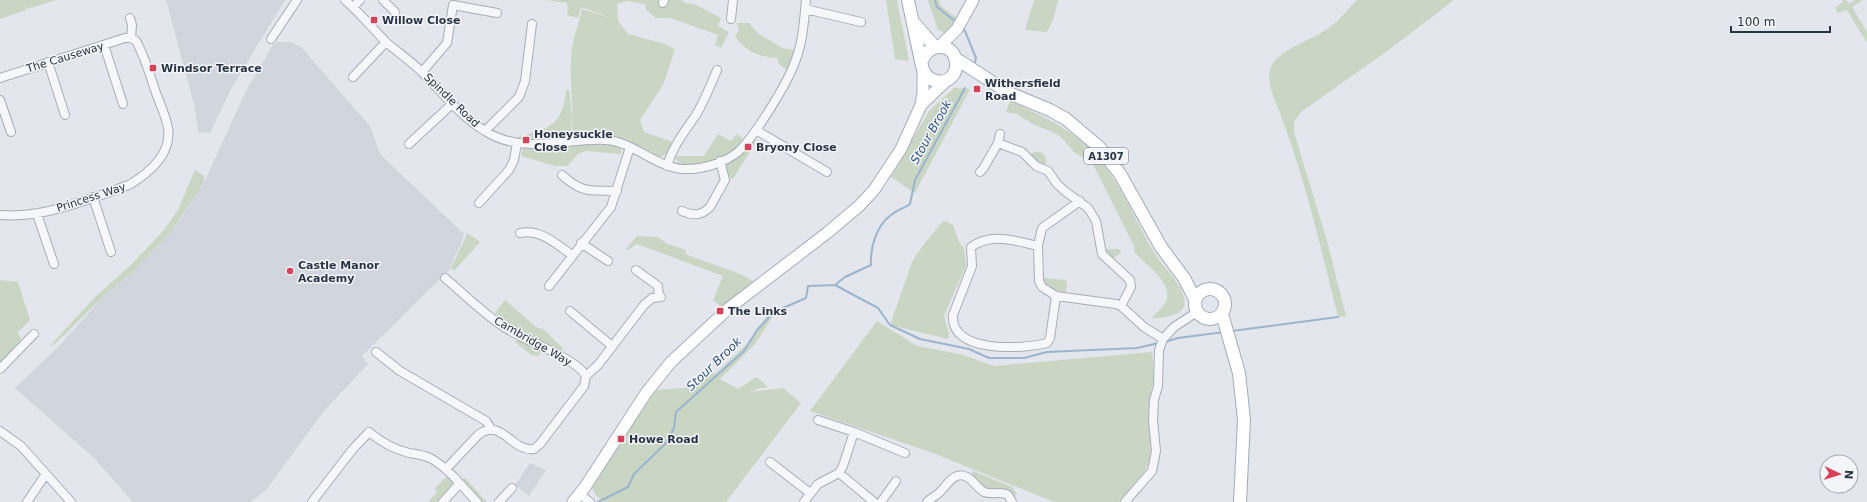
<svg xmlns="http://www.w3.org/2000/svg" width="1867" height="502" font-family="'DejaVu Sans',sans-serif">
<rect width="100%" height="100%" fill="#e3e6ec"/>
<path fill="#d0d5de" d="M166,0H285L231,89L210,133L198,132L195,108Z
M278,42H291L301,47L370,126L380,154L464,234L461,245L454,257L450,269L362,356L368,364L323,412L266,490L250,502H133L94,458L15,388L57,348L103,297L130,274L170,233L183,215L199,187L201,189L247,89L273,45Z
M530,463L546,470L529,496L515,485Z"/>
<path fill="#c8d6c3" d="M0,0H56L27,9L24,4L26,10L0,19Z
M546,0H658L662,7H667L668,0H681L685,3L694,4L721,18L718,26L729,32L721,48L715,45L718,35L670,18H656L646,10L645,4L627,1L617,4L618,21L628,34L662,43L675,49L664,83L640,120L644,132L673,142C661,171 650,150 628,142L629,140L605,137H571C575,108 568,78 572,48C574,35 579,22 582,9L617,20L581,7L578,18L568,15L567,3Z
M886,0H897L909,61L895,59Z
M928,0H939L941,6L959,20L947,34L938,30Z
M1034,0H1058L1054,17L1047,32L1025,30Z
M1357,0H1454L1390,49L1301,112L1294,122V132L1327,241L1346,316L1338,317C1321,249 1305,178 1280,113C1275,99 1263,78 1273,63C1283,48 1314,39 1329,28C1340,20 1348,9 1357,0Z
M1842,0H1846L1849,4L1855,0H1863L1852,7L1867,32V43L1847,10L1837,13L1836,7L1843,2Z
M736,23H749L759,34L782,48L795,50L787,70L778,63V58C759,57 746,52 735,36C739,31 740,29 736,23Z
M954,88L970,89L915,193L891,177L929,111Z
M566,90H569L572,117L570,139L553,141L519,140L518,137C549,128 563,126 566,90Z
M1010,101C1041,115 1072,129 1096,155C1122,184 1136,224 1157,257C1164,268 1189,291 1184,306C1182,315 1161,319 1152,318C1157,313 1163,307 1166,301C1174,282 1143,264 1134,251L1135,248L1093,164L1074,152L1061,137L1050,131L1033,124L1017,114L1006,112Z
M718,134L731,141L737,134L745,141C738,148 732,154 723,158C711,164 680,172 674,156H704Z
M754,140L756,142L733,179L728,176L726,163Z
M589,144L616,145L621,149V154L586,151L578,154L567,166H555L521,156L523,148L541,149Z
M1034,152C1041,151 1045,154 1046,161L1045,165L1039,164L1030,155Z
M195,170L204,176V182L170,233L128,276L103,297L56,343L50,346L95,297L132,264L164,230L178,210Z
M943,221H946L953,225L960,244L964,248L966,266L944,316L949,334L948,339L890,325L912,262L921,248Z
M467,233L480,242L454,271L451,268C456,256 463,246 467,233Z
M637,236L657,237L666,243L686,250L685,254L740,274L755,282L721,307L713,300L723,276L637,244L628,250L626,249Z
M1104,249H1118L1122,251L1113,259Z
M1042,278L1065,280C1068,282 1067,290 1065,293C1055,289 1047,288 1042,278Z
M0,280L18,282L30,320L17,333L21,338L20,341L0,363Z
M505,300L536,327L543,329L563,348L561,352C538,340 515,330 495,313Z
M769,313L772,317L755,344L720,379L738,389L756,377L767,386L766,388H760L750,392L783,388L801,403L726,502H604C596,495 590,493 594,482L656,390L695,387L711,371L715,374L749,342Z
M877,321L917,346L963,355L994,366L1152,352L1154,377L1148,409L1151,455L1145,471L1119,502H1054L933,453L810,411Z
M519,339L543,349L538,356L531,355L515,342Z
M973,471L1012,487L1017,494L1015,496C1003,484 996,492 985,487C980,484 976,478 972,474Z
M446,477L451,478L456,486L442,502H428L437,492L435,488Z
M465,478L487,502H480L462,480Z"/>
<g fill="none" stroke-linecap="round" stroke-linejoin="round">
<path stroke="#9bb5ce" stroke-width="2" d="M935,0L937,7L956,22
M962,28L965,31L976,58L975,62
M835,285L878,308L890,325L920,339L969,349L989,358H1024L1047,352L1137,348L1159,343
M1232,331L1338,317
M1165,342L1178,338L1224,332
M598,502L628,487L634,474L666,443L674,428L676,412L744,351L757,330L774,312L806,298L808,286L835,285L845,277L871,265C870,248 876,226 891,215C896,211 904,208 910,204L915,180L965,88"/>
<defs>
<path id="street" d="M345,0C360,13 373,29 387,43C399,53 412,62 423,73C443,93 461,117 485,131C522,155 565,138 606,140C634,142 654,166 682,169C700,170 723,164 738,152C755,136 787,84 795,62C803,42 804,21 806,0
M383,0L395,12
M663,3L664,0
M353,7L360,0
M805,9L861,22
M130,18L132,25L131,38
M731,19L733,0
M271,39L297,0
M104,45L123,104
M48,62L65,115
M422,72L447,43L453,5L497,13
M353,77L386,42
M0,78L125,38H131L136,41C145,57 150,75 156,93C160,104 166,116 168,128C172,154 149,173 129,185C88,199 44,219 0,215
M0,100L11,132
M756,130L827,172
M485,131L519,97L525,81L532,24
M1000,134L998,143L1022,152L1036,166L1048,171L1057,184L1066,192L1088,208L1096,221L1102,254L1130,280L1131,287L1121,306
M409,144L452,104
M667,166C673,146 685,131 696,115C704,101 711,85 717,70
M980,172L983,169L998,143
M562,175C583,194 590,190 617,191
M93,197L111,252
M1080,201L1042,228L1038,246L1039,281L1042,287L1056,296L1116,304L1121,306L1144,327L1163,339
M479,203L509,170L514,160L517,143
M682,211C693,216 701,216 710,207L725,180L720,161
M37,214L54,264
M520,233C541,229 556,244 572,255
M581,243L608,261
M1038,246C1015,241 992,232 971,247L972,266L953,315C950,354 1023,349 1047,343L1050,338L1056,296
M636,270L658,286L659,297
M445,278C465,295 485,315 507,329C526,341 576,358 586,376L584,386L540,444L534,449C511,452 502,417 478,435L446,469
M549,286L611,207L630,147
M570,311L612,346
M376,352L400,371L486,421L491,429
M0,369L34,334
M586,376L598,365L644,305L652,298L661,297
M818,420L854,432L905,453
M0,431L21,446L71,502
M770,462L810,493
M839,473L874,502
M579,494L590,502
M27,502L46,474
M312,502L352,450L369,432C381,442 393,449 409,453C416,454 424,455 430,458C449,468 462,487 477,502
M443,502L459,484
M499,502L512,488
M804,502L818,484L839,473L843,466L854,432
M881,502L896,481
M927,502C931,498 936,496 940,492C947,485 955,470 967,477C974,481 977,488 984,492C992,495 1000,491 1008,495L1012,502
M1125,502L1152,471L1156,451L1153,420L1154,400L1158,386L1159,350L1163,339L1174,327L1197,312"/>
<path id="secondary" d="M939,47L957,29L973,0
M921,105L947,80
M573,502L585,487L646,393L671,362L729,308L827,233L859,206L874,190L901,149L921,105L923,92V71"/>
<path id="primary" d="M908,0L922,66C927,89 958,85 956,63C955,42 928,42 922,61
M915,24L935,47
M955,58L1009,93L1050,110L1066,119L1099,147L1120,174L1161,247L1184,278L1195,299
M1195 304a15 15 0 1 1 30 0a15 15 0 1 1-30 0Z
M1222,314L1239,373L1244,420L1240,502"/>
</defs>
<use href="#street" stroke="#a7adb7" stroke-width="10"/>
<use href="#secondary" stroke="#a7adb7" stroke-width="13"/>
<use href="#primary" stroke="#a1abb9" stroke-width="14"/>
<use href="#street" stroke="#f6f7fa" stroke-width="8"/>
<use href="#secondary" stroke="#fff" stroke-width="11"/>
<use href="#primary" stroke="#fff" stroke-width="12"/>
</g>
<g fill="#d9405a" stroke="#f3f5f9" stroke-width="1.5">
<rect x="370" y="16" width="8" height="8" rx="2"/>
<rect x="149" y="64" width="8" height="8" rx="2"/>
<rect x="973" y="85" width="8" height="8" rx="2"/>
<rect x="522" y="136" width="8" height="8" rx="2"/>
<rect x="744" y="143" width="8" height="8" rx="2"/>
<circle cx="290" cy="271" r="4"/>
<rect x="716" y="307" width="8" height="8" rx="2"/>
<rect x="617" y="435" width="8" height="8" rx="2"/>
</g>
<g text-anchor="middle" stroke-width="3" stroke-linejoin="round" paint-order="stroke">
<rect fill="#f3f5f9" stroke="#666e7c" stroke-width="1" x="1084" y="148" width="44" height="16" rx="3"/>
<g font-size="10" font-weight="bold" fill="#293446">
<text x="1106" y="160">A1307</text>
</g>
<g font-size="11" font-weight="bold" fill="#293446" stroke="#f3f5f9" text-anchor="start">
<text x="382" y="24">Willow Close</text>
<text x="161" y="72">Windsor Terrace</text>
<text x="985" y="87">Withersfield<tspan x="985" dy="13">Road</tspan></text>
<text x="534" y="138">Honeysuckle<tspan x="534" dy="13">Close</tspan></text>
<text x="756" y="151">Bryony Close</text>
<text x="298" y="269">Castle Manor<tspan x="298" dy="13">Academy</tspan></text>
<text x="728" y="315">The Links</text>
<text x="629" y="443">Howe Road</text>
</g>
<g font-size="11" fill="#293446" stroke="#f3f5f9">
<text transform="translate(65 57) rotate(-17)" y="4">The Causeway</text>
<text transform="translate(452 100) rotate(44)" y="4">Spindle Road</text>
<text transform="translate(91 197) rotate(-18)" y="4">Princess Way</text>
<text transform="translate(533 341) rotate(30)" y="4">Cambridge Way</text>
</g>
<g font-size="12" font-style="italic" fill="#30547d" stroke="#f3f5f9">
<text transform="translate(931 132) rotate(-61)" y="4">Stour Brook</text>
<text transform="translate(714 364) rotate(-44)" y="4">Stour Brook</text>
</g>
</g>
<g transform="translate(1839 474) rotate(94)"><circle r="19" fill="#f3f5f9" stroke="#a2a8b1"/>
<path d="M0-3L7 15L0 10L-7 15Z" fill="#d9405a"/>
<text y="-6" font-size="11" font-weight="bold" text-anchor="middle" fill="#293446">N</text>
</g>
<path d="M1731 26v6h99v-6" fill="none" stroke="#293446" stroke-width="2"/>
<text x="1737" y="26" font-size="12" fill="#293446" stroke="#f3f5f9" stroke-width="3" paint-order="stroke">100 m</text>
</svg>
